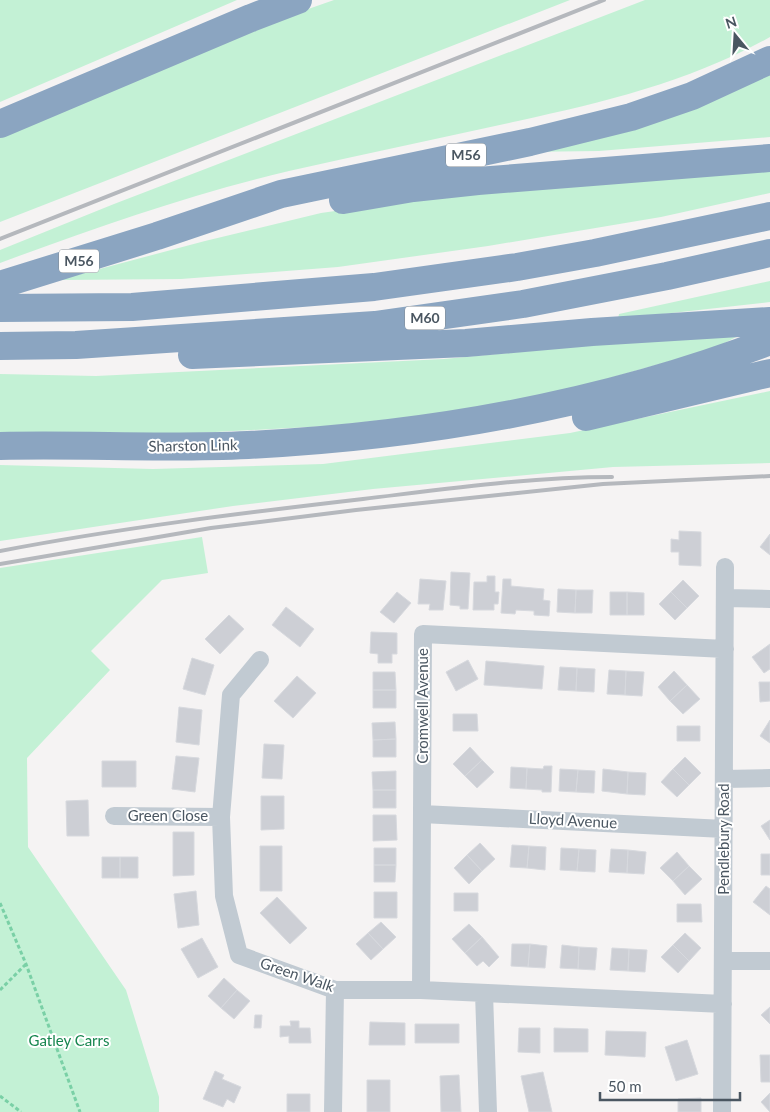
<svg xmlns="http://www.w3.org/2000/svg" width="770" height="1112" font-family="Lato,sans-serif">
<rect width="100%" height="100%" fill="#f5f3f3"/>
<path fill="#c3f1d5" d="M0,0H237L0,102Z
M334,0H570L0,222V136L254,28Z
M645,0H770V37C692,81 605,102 518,121C442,138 365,154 289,171C191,194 94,228 0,263V250L114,204Z
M770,71V137L599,151L520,152Z
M770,165V193L661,217L488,246L338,267L181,279L58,280L205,241L321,213L420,199Z
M770,281V302L618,319L619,314Z
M740,335L713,349L560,392L449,413L328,426L179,434L73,432L0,433V374L96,376L444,359L668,338Z
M770,391V463L613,467L373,489L233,506L0,541V465L153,469L323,464L570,433Z
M202,537L208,573L162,580L91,651L110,670L27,758L28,847L126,990L159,1097V1112H0V568Z"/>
<path fill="#cdcfd5" stroke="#d7d9de" d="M679,531L701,532V566L679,565V552H671V539L679,540Z
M770,534V555L760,547Z
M451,572L470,573L468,609H460V606L450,605Z
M487,576H495V592H499L498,604H494V610H473L474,582H487Z
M420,579L446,581L443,610H429L430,604H418Z
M503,579H511V586L544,589L543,600L550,601L549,616L534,615V611L516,610L515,614L501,613Z
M683,580L699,596L687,608L671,592Z
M558,589L576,590L575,613L557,612Z
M576,590H593L592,613H575Z
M397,592L411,603L394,623L380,612Z
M610,592H627V615H610Z
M627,592L644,593V615H627Z
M671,592L687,608L675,620L659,604Z
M286,607L314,629L300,647L272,625Z
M229,615L244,629L220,654L205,639Z
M371,632L397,633V654H392V663H378V654L370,653Z
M770,644V669L764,673L752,657Z
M192,658L214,665L205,695L183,689Z
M468,660L478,679L456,691L446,672Z
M486,661L544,666L542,689L484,685Z
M560,667L577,668L576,691L558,690Z
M577,668L595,669L594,692L576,691Z
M609,670L626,671L625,695L607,694Z
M626,671L644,672L642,696L625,695Z
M674,671L687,685L670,701L658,687Z
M373,672H395L396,690H373Z
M297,676L316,693L293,718L274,701Z
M759,682H770V701L760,702Z
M687,685L700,699L683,714L670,701Z
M373,690H396V708H373Z
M179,707L202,710L199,745L176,742Z
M453,714H477L478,731H453Z
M770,720V743L760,736Z
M395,722L396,739L373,740L372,723Z
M677,726H700V741H677Z
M396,739V757H373V740Z
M264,744L284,745L282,779L262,778Z
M470,747L482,760L465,776L453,764Z
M176,756L199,758L195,792L172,789Z
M685,757L701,773L689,785L673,769Z
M482,760L494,772L477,788L465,776Z
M102,761H136V787H102Z
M544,766H552L551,792H542V790L526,789L527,768L543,769Z
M511,767L527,768L526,789L510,788Z
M560,769L578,770L576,792L559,791Z
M603,769L628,772L627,794L602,791Z
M673,769L689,785L677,797L661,782Z
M578,770L595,771L594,793L576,792Z
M396,771V790H373L372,772Z
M628,772L646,773L645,795L627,794Z
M373,790H396V808H373Z
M261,796H284V829L261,830Z
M88,800L89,836H67L66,801Z
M373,815H396L397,840L373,841Z
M770,820V840L761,826Z
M173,832H194V875L173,876Z
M480,843L495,859L482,871L467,855Z
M512,845L529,846L527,868L510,867Z
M260,846H282V891H260Z
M529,846L546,847L545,870L527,868Z
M374,848H396V865H374Z
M561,848L579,849L577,871L560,870Z
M579,849L596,850L595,872L577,871Z
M611,849L628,850L627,873L609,872Z
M628,850L646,852L644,874L627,873Z
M677,852L689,866L673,881L660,868Z
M761,854H770V875H761Z
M467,855L482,871L469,884L454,868Z
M102,857H120V878H102Z
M120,857H138V878H120Z
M374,865H396L395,882H374Z
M689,866L702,879L685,895L673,881Z
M766,886L770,889V915L753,902Z
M196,891L199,925L178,928L174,894Z
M374,892H397V918H374Z
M454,893H478V911H454Z
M277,897L307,928L290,944L260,913Z
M677,904H701L702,922H677Z
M381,922L396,937L383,949L368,933Z
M469,924L482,937L465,953L452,939Z
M368,933L383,949L371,960L356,944Z
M685,933L701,948L689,961L673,945Z
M482,937L499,957L489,967L483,961L477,966L465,953Z
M202,938L218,967L198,978L181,949Z
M512,944H530L528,967L511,966Z
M530,944L547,946L545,968L528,967Z
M562,945L579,947L578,969L560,968Z
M673,945L689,961L678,973L661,957Z
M579,947L597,948L595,970L578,969Z
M612,948L629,949L628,971L610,970Z
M629,949L647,950L645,972L628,971Z
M224,978L237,990L221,1008L208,996Z
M237,990L250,1001L234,1019L221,1008Z
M770,1007V1024L761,1015Z
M255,1015H262L261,1028H254Z
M290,1021H299V1028H310L311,1043H289V1036L280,1037V1026H291Z
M370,1022L405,1023V1045H369Z
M415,1024H459V1043H415Z
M519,1028H540V1053L518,1052Z
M554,1028L588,1029V1052H554Z
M606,1031L646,1032L645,1057L605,1055Z
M687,1040L698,1074L676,1081L665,1047Z
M760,1055H770V1082H761Z
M215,1071L224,1075L222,1079L241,1087L234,1103L227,1099L223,1107L203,1099Z
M543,1072L552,1112H529L521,1076Z
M459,1075L461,1112H441L440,1076Z
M367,1080H390V1112H367Z
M770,1093V1112L761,1102Z
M287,1094H310V1112H287Z
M701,1098V1112H678V1099Z"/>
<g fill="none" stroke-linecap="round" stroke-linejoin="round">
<path stroke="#7ad0a6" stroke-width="3" stroke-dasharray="4 2.5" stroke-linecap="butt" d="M0,903L26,964L80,1112
M0,990L26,964
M0,1096L21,1112"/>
<path stroke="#c1cad2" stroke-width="18" d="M725,598L770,599
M260,660L231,695L221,817L224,896L239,955L335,990H421L723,1004
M724,779L770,778
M422,814L724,829
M114,816L221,817
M723,961H770
M421,990L423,634L725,649
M484,993L488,1112
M333,1112L335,990
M722,1112L725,567"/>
<path stroke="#8ba5c1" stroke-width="28" d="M0,124L251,18L298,0
M343,200L413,188L478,181L770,158
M0,285L157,236L281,194L530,142L631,117L692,96L770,60
M0,308L132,307L374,287L517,267L595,253L770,216
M0,346L76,345L375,325L523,304L667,276L770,253
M192,355L466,343L592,332L770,321
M586,417L770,373
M0,446C83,444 165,449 248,445C424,436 604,405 770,341"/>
<path stroke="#b5b8bd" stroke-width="4" d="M0,239L604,0
M0,551C120,528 242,513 363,499C446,489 529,477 612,477
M0,564L211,528L356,510L603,484L770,476"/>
</g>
<g text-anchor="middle" stroke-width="4" stroke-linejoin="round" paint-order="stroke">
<g fill="#fff" stroke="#808990" stroke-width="1">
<rect x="446" y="143.5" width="40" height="23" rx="4"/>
<rect x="59" y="249.5" width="40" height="23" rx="4"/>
<rect x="405" y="306.5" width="40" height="23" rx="4"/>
</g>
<g font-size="14" font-weight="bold" fill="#4a5661">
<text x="466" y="160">M56</text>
<text x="79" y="266">M56</text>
<text x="425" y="323">M60</text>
</g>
<g font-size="15" fill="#4a5661" stroke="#fff">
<text transform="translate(193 446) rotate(-1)" y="5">Sharston Link</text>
<text transform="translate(423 706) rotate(-90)" y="5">Cromwell Avenue</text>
<text x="168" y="821">Green Close</text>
<text transform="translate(573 821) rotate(3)" y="5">Lloyd Avenue</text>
<text transform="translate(724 839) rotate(-90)" y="5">Pendlebury Road</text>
<text transform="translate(297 975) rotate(19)" y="5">Green Walk</text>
</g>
<g font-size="15" fill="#17864f" stroke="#fff">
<text x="69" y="1046">Gatley Carrs</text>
</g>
</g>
<g transform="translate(735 35) rotate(342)" stroke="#ffffff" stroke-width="4" paint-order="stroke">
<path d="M0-4L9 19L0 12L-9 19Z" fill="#4a5661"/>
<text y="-8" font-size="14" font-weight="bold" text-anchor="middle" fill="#4a5661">N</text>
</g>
<path d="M600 1092v8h140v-8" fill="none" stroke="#4a5661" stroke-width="2.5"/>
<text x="608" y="1092" font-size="15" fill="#4a5661" stroke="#ffffff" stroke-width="4" paint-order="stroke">50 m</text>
</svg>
